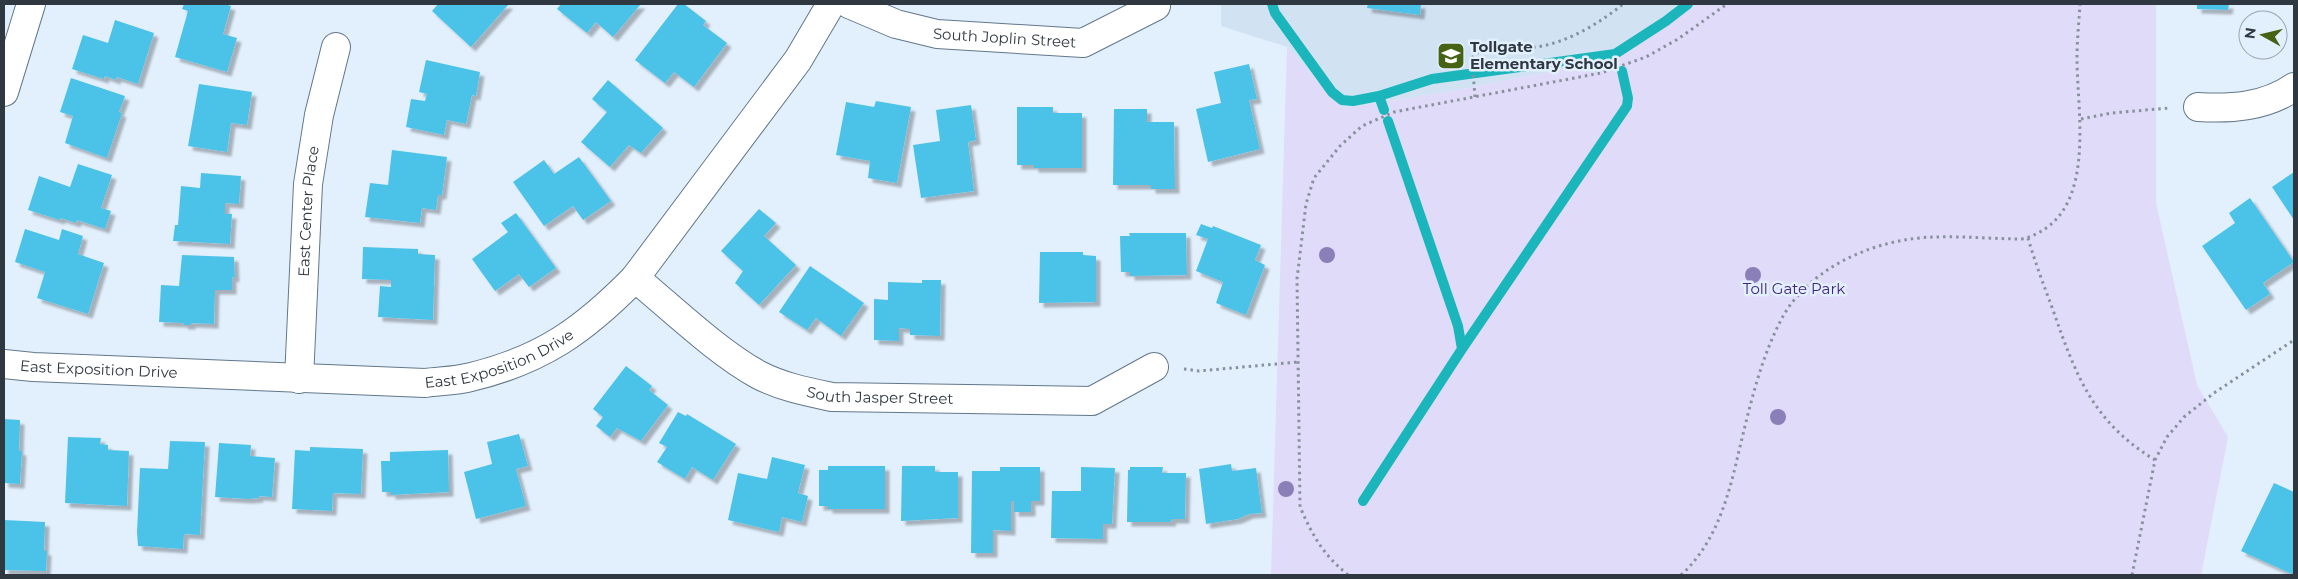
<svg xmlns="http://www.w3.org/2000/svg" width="2298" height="579" font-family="Montserrat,sans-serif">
<defs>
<filter id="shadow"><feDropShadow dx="4.5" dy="4.5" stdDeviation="1" flood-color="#0004"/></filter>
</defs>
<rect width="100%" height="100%" fill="#e2f0fd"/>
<path fill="#d1e2f3" d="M1221,4H1698L1648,39L1585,65L1447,92L1343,108L1287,47L1221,26Z"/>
<path fill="#e0dbf9" d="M1698,4H2156V203L2197,385L2228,437L2201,575H1271L1287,47L1343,108L1447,92L1585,65L1648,39Z"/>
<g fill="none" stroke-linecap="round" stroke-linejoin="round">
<path stroke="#1ab6bc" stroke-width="10" d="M1272,4L1275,13L1332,92L1342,100L1353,101L1379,96L1432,79L1615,54L1666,21L1688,4
M1379,96L1384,110
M1388,121L1458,326L1462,349
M1363,501L1462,349L1627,106L1628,98L1622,71"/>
</g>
<path fill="#4cc2e7" filter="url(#shadow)" d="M184,4H224L231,6L223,34L237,38L227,72L175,57L188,11L182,9Z
M438,4H509L471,47L432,11Z
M561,4H641L613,37L596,22L587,33L557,9Z
M678,4H684L706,21L703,25L727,43L694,87L674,72L665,83L635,60Z
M1368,4H1421L1420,15L1367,8Z
M2197,4H2229L2228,10L2197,9Z
M115,20L154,33L138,84L117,77L116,80L105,76L104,79L72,69L83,35L108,43Z
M426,60L480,72L476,96L472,95L466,124L447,120L444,135L406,127L411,99L425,101L427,94L419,92Z
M1249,64L1257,99L1249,100L1260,149L1208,162L1196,109L1221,103L1214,72Z
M71,78L125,96L119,112L122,113L107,158L65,143L73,116L60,112Z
M608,80L663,128L641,153L629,145L610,167L581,142L607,112L592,99Z
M199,84L252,92L247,125L231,123L227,152L188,146Z
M876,101L911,107L897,183L868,178L870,161L836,155L846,102L874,107Z
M971,105L976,140L968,142L974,191L921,198L913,145L940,141L936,110Z
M1017,107H1053V113H1082V168H1034V165H1017Z
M1114,109H1147V122H1174L1175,189H1151V185H1113Z
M392,150L447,157L442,195H438L436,210L422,208L420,223L365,217L370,183L388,185Z
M579,157L611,201L583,220L573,206L544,226L513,182L544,160L554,174Z
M78,164L112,175L101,208L111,211L105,229L77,220L76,223L61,218L60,220L28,210L39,176L70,187Z
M2294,172V220L2272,187Z
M201,173L241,176L239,204L225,203V214H232L230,244L173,241L175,225H178L181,186L200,188Z
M2250,198L2294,262L2263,283L2270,294L2246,310L2202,246L2235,223L2229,213Z
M759,209L776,223L764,236L796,265L759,305L735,283L743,271L721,251Z
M516,213L556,268L529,287L519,274L495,291L472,259L508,232L501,223Z
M1201,224L1212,228L1213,226L1261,245L1255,260L1265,265L1246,315L1216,303L1223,282L1196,271L1208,239L1196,235Z
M25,229L59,240L62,229L83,236L78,254L104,263L88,314L37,298L45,272L15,262Z
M1129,233H1186L1187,275L1130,276V272H1121L1120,236H1130Z
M363,247L418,249V254L435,255L433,320L378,317L380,286L391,287V280L362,279Z
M1040,252H1083V255L1096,256V302L1039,303Z
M182,255L234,257L235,278L232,277V290H215L214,324L191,323V325H184L183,323L159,322L161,285L179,286Z
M810,266L864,303L841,336L816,318L807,330L779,312Z
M922,280H941L940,336L910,335V329L899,328V341L874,340V299L888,300V282L922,283Z
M626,366L652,386L649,390L668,405L641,441L617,428L610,437L596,426L603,417L593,409Z
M678,412L686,416L687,414L736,444L713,480L692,467L685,479L657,462L667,447L659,443Z
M4,419L20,420L19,451H22L20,484L4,483Z
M519,434L528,466L516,469L526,506L476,519L464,472L492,464L487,442Z
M68,437L101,438L100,444L108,445V450L129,451L127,506L65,503Z
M170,441L205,442L200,535L184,534L183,549L138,546L137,532L140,468L168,469Z
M219,443L251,445L250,456L275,458L272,497L259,496V498L248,499L215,497Z
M310,447L363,449L361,494L333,493L332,511L292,509L295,450L310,451Z
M448,450L449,492L391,495V492H382L381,461H390V452Z
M772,457L805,465L798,493L808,496L802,522L782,517L779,532L728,520L738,473L767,479Z
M1231,464L1232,471L1256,468L1262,513L1249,514L1238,519L1206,524L1199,469Z
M828,466H885V509H828V506H819V470H828Z
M902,466H935V472H958V518L901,521Z
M1000,467H1040V501H1031V512H1014V501H1011V531L993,530V553H971L972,471H1000Z
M1081,467L1115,468L1112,524H1103V539L1051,538L1052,491H1081Z
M1130,467H1163L1162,473H1186L1185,519H1172L1171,522H1127L1128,470H1130Z
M2274,483L2294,492V575L2241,551Z
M4,520L45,522L44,551H47L46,571L4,570Z"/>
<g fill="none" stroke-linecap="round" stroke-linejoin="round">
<defs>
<g id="minor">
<path id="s1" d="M849,4L896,24L937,34L1083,43L1156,6"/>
<path d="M4,92L31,4"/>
<path d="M2198,107C2231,109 2265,107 2294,87"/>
<path id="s2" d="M635,278C673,309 717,352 759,375C782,387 808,392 832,397L1092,401L1154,367"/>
<path id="s3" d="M4,364L33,367L425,383C440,381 456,381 471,377C542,360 584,330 635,278L798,60L831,4"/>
<path id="s4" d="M299,379L308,184L319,115L336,47"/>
</g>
</defs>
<use href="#minor" stroke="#62778b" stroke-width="30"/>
<path stroke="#87929d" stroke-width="3" stroke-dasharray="2.5 4" stroke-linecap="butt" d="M1475,97L1472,58L1481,49C1499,49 1518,49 1536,47C1567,43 1600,23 1623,4
M2081,119L2112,113L2169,108
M2028,238C2035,262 2044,286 2053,310C2076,376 2093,422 2155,460
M1184,369L1199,371L1298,362
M1348,575C1322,553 1314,538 1300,507L1297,279L1306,204L1314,178L1340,146L1362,126L1394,112L1601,73L1646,57L1678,39L1727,4
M1681,575C1715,544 1728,499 1738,455C1749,410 1759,363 1780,322C1807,267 1877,238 1935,237C1963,236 1993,239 2022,239C2099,219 2077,116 2077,58C2077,40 2079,22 2080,4
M2132,575L2155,460L2167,437L2184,417L2214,393L2294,340"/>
<use href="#minor" stroke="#fff" stroke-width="28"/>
</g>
<g fill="#8b7fb8">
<circle cx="1327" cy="255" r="8"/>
<circle cx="1753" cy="275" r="8"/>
<circle cx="1778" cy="417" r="8"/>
<circle cx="1286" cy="489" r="8"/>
</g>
<defs>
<symbol id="school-square" viewBox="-11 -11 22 22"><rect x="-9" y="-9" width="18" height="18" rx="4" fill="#456215" stroke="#e2f0fd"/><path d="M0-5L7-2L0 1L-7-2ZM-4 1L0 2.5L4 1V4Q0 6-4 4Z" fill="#fff"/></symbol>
</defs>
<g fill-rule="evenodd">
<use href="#school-square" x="1435" y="40" width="32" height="32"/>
</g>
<g text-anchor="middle" stroke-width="5" stroke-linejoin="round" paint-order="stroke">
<g font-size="15" fill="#2f3841" stroke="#e2f0fd">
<text dy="5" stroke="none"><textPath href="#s1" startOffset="161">South Joplin Street</textPath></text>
<text dy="5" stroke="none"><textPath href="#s4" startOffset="168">East Center Place</textPath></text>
<text dy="5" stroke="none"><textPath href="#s3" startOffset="500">East Exposition Drive</textPath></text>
<text dy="5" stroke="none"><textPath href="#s3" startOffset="95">East Exposition Drive</textPath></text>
<text dy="5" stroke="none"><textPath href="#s2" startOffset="282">South Jasper Street</textPath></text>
</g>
<g font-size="15" font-weight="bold" fill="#2f3841" stroke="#e2f0fd" text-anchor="start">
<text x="1470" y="52">Tollgate<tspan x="1470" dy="17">Elementary School</tspan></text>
</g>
<g font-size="15" fill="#432380" stroke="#e2f0fd">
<text x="1794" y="294">Toll Gate Park</text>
</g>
</g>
<rect width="2298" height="579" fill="none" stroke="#2f3841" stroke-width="10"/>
<g transform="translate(2263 35) rotate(278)"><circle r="24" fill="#e2f0fd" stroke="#9aa6b2"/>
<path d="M0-4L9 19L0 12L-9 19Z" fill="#456215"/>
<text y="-8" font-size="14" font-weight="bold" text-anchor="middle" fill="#2f3841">N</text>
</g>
</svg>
